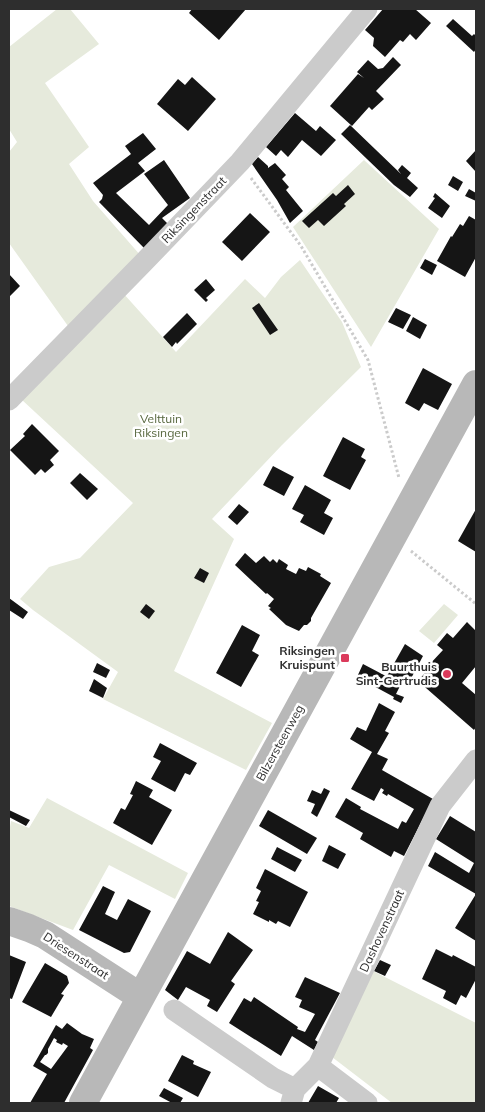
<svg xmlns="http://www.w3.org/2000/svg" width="485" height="1112" font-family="Mulish,sans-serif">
<rect width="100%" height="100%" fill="#fff"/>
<path fill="#e6eadc" d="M57,9H70L99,44L45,83L89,147L69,164L93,201L141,256L68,326L9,243V152L17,142L9,129V47Z
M364,160L439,229L371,347L293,227Z
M300,260L342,322L361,367L282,445L212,519L234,539L174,671L272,723L246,770L103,699L118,672L33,610L20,599L49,567L80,558L133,503L21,399L123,293L176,352L245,279L265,298L281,277Z
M444,604L458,615L434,643L419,631Z
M47,798L188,873L175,899L109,865L73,930L9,906V833L11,821L29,828Z
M373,971L476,1023V1100L474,1103H392L332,1057Z"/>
<path fill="#151515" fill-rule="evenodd" d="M192,9H246L219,40L189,13Z
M383,9H415L431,23L416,40L410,34L403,42L400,40L385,57L373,46L374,38L365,30Z
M453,19L472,36L474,34L476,36V49L474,52L446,26Z
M393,57L401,65L376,91L384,99L372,110L369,107L352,126L330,106L358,74L364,78L357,72L368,60L378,69L383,68Z
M192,77L216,99L188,131L157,104L178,79L185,85Z
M295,113L316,131L320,126L336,140L321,156L302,140L288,157L281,150L276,156L266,147Z
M350,125L401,174L398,170L402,165L411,173L407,178L418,188L410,197L394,185L341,134Z
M143,133L156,149L138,163L145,171L116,193L149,225L168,205L144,174L164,160L190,198L162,218L168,224L144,248L99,202L102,199L103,195L93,183L131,154L125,146Z
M476,150V172L466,161Z
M258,157L268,166V168L275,163L286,175L282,179L289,187L286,190L303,211L290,223L277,200L252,164Z
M453,176L463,182L458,191L448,185Z
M348,185L355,194L344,204L346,206L324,226L318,220L309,228L302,221L333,193L336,196Z
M469,189L476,193V201L465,196Z
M435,193L450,206L442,218L428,208L435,198L433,197Z
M250,213L270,232L242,261L222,242Z
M469,216L476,220V257L465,277L437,261L451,236L452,237L460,224L463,226Z
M425,259L437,265L432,275L420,268Z
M9,274L20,286L9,297Z
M206,279L215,290L206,298L208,300L206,302L194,290Z
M259,303L278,330L270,335L252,308Z
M396,308L411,315L403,329L388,322Z
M187,313L197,324L177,344L176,342L172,347L163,337Z
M413,317L427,325L420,339L406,331Z
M423,368L452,384L438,410L424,403L419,411L405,403Z
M32,424L59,451L50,460L54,465L45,473L41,469L35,475L10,450L25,436L23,434Z
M343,437L365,449L361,457L366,460L350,490L323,476Z
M273,466L294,477L284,496L263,485Z
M80,473L98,489L87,500L70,483Z
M305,485L331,500L324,513L333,518L324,535L300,522L304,515L292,509Z
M239,504L249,512L237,525L228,517Z
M476,509V552L458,541Z
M245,553L256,563L264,556L270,562L273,559L277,563L279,559L288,565L286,569L296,574L299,568L306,571L308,567L321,574L320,576L331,583L311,618V621L307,625H304L299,631L286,625L269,609L271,608L268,606L274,599L267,593L266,594L235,565Z
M200,568L209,573L204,583L194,578Z
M9,598L28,612L23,619L9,610Z
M146,604L155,611L149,619L140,612Z
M467,622L476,631V666L462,683L476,695V727L474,730L418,681L431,666L429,665L443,650L437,645L447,633L453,638Z
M242,625L260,635L252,651L259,655L241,687L216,673Z
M405,644L423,656L407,686L387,676Z
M97,663L110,670L106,678L93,672Z
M363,664L401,684L396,694L404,697L401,703L393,699L394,697L357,677Z
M94,679L107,688L103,698L89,691Z
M379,703L395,712L385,731L389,733L377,754L388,759L382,770L433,799L404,856L394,851L391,857L360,839L363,833L335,817L346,798L361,807L360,809L398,829L402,821L406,823L414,809L388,794L387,796L382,793L384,790L381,788L374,801L351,789L372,752L350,739L357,727L366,731Z
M160,743L197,763L190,775L185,773L175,792L151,779L161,761L153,757Z
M136,781L153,790L149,797L172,810L152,845L113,823L121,808L125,810L133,795L130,794Z
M324,788L330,791L317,817L311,813L315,804L307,801L312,790L321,794Z
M9,810L30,820L26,826L9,817Z
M268,810L317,838L307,854L259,826Z
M450,816L476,832V941L455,928L476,894L428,866L435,852L469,873L474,863L436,839Z
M329,845L346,854L338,869L322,861Z
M277,847L302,860L295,872L271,859Z
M265,869L308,892L290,927L278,921L276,924L269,920V922L253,914L259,902L256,901L261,891L256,888Z
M103,886L115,892L105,914L117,920L128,899L151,911L130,952L124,953L79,930Z
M228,932L253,950L231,981L235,984L217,1012L207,1006L210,1000L186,987L178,1000L165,990L187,951L210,964Z
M436,949L452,957L453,955L476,967V979L466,998L461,995L456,1005L443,998L446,991L422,979Z
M9,955L26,962L12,999L9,998Z
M380,960L391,965L385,976L374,971Z
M45,963L67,976L69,983L61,994L64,995L51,1017L22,1002Z
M305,977L340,993L315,1040L318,1042L314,1050L292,1036L281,1056L229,1023L244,998L251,1002L254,997L298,1027L297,1029L305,1032L315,1014L299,1007L302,1000L295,997Z
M67,1023L82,1034L94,1039L90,1048L93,1050L64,1103H30L47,1074L33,1066L56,1025L62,1029ZM54,1038L57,1040L56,1042L62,1045L63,1043L68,1046L51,1069L40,1062L45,1055H46L48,1053V1049Z
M182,1055L194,1061L193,1064L211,1072L198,1097L168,1081Z
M318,1086L339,1098L336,1103H308Z
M164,1088L183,1098L180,1103H172L159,1096Z"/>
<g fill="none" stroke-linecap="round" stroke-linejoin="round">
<path stroke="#cbcbcb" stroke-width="3" stroke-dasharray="2.5 2.5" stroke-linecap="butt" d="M251,178L301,246L368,360L399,478
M411,551L476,604"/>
<path stroke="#cbcbcb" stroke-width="21" d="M9,400L143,263L240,162L367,9
M174,1010L273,1078L295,1089
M318,1066L367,1103
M291,1103L295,1089L318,1066L440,806L476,760"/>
<path stroke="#b8b8b8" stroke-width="28" d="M9,921L29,928L45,935L141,997
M83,1103L476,384"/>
</g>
<g fill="#db3a5b" stroke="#fff" stroke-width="2">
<rect x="340" y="653" width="10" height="10" rx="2.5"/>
<circle cx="447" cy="674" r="5"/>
</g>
<g text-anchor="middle" stroke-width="5" stroke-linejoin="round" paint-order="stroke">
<g font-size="12" fill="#2e2e2e" stroke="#fff">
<text transform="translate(194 210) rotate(-46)" y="4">Riksingenstraat</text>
<text transform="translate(280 743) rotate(-61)" y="4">Bilzersteenweg</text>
<text transform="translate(382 931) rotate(-65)" y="4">Dashovenstraat</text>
<text transform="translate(76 956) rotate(33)" y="4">Driesenstraat</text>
</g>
<g font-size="12" fill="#57673e" stroke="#fff">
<text x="161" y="423">Velttuin<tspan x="161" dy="14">Riksingen</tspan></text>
</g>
<g font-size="12" font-weight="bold" fill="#2e2e2e" stroke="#fff" text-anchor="end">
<text x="335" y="655">Riksingen<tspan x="335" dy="14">Kruispunt</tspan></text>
<text x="437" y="671">Buurthuis<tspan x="437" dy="14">Sint-Gertrudis</tspan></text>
</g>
</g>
<rect width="485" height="1112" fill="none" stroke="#2e2e2e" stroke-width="20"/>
</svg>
